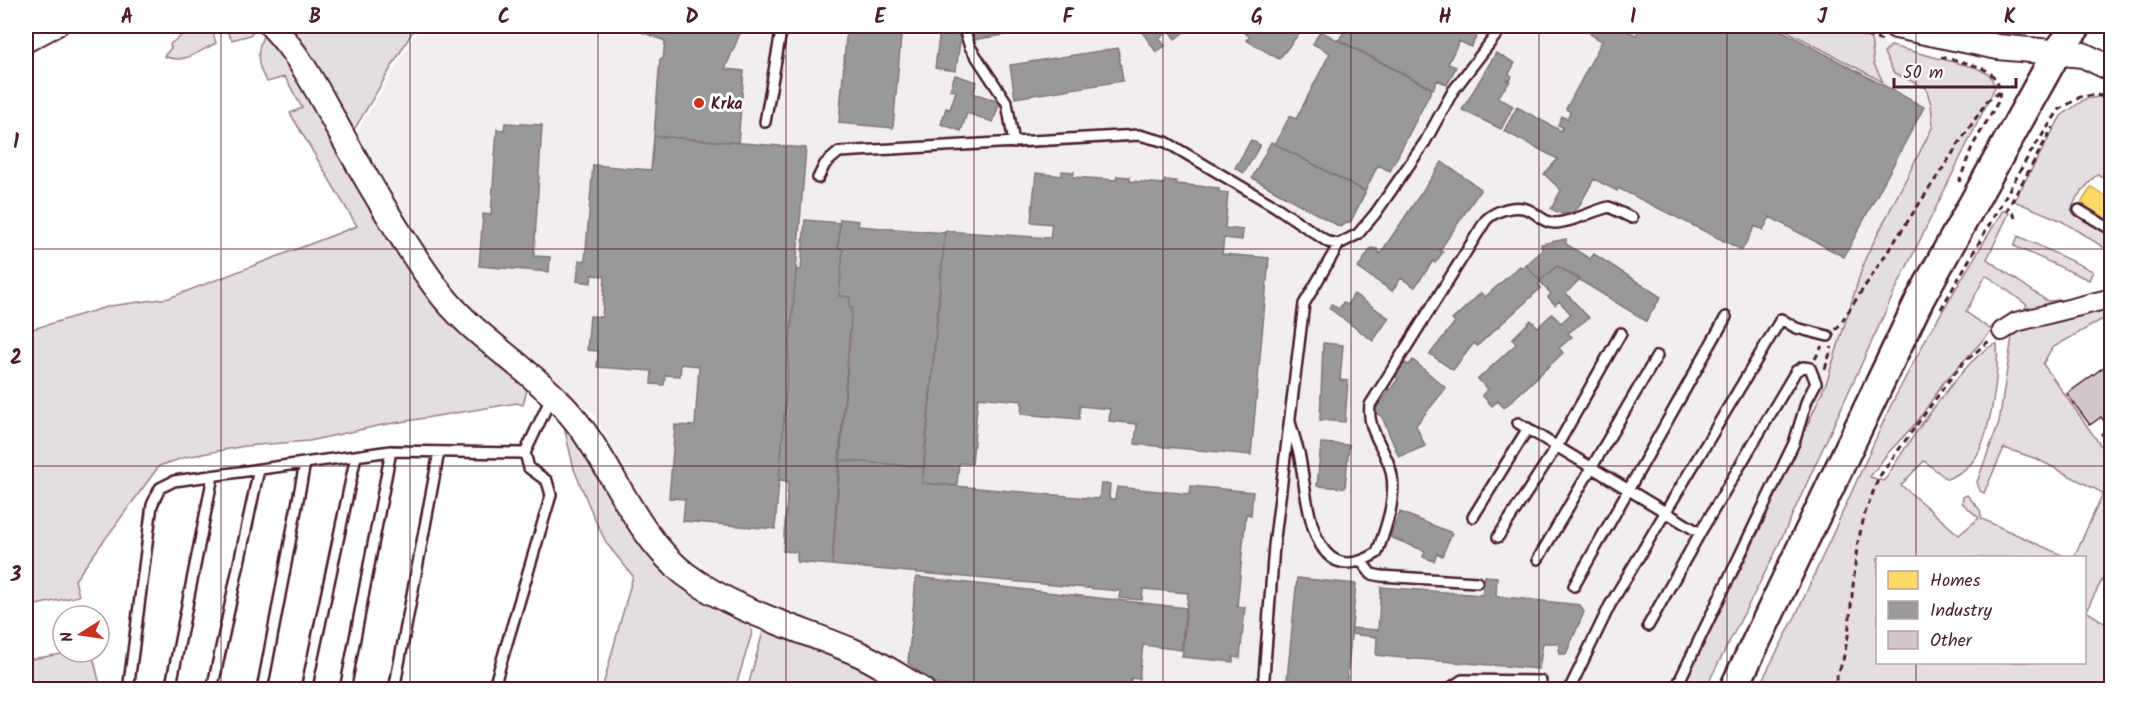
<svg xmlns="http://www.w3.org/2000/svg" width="2137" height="715" font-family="Kalam,sans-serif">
<rect width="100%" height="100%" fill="#fff"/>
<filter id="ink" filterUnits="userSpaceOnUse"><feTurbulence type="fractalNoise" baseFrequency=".0167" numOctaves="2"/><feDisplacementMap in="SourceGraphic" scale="12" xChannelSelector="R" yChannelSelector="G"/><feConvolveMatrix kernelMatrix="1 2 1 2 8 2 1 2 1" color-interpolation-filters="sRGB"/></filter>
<g filter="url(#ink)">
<path fill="#f2eeef" d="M420,26H1778L1882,82L1874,64L1871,39L1891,46L1884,53L1894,73L1926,88L1931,104L1933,126L1865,259L1827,381L1770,509L1682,690L938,689L860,644L789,611L713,581L671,547L645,514L617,467L618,459L593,413L533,366L445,284L386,194L357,132Z"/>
<path fill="#e5dee0" stroke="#987e86" stroke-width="1.5" d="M195,26H211L216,43C198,52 183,65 164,56L171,48L170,44Z
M223,26H255L256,27L250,35L232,40Z
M286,26H416L351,135Z
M1778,26H1833L1871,39L1874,64L1883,82Z
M266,30L360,177L528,386L523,405L517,403L382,425L309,441L245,446L186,457L159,466L75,580L79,596L26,607V331L110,306L169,298L357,226L290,113L302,108L285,77L267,82C255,65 256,48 266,30Z
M1891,46L1977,68L1990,75L1995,87L1894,293L1773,557L1705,689H1682L1770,509L1827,381L1865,259L1933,126L1931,104L1926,88L1894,73L1884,53Z
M2099,97L2111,101V181L2097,174L2077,197L2071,210L2111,236V252L2060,220L2014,201L2061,116L2085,99Z
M2003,210L2009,213L1987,259L2047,301L2102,297L2020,316L2027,305L1986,275L1966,312L1990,329L1998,321L2000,322L1943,383L1918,421L1887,454L1870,477L1883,481L1887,477C1901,452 1972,347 1997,344C1999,374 1991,431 1976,457C1969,468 1958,475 1947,479L1924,461L1901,485L1959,535L1979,518L1962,503L1963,497L1967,495L1980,510L1982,519L2066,557L1878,558V662H2084V558L2074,557L2103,493L2037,459L2004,448L1984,493L1980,491L1977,482L1999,422L2012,337L2019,330L2111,303V321L2101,320L2052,348L2043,364L2111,460V563L2086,611L2111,627V689L1757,690L1796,615L1891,405L1928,335Z
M2018,236L2093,271L2089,280L2014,246Z
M564,427L574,433L606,488L749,621L752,633L735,689H602L633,576L607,544L595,520L574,469Z
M764,628L796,638L909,690H747Z
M74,652H92L101,689H26V660Z"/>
<path fill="#ffd966" stroke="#c9a154" stroke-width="1.5" d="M2091,187L2112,200V223L2081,203Z"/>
<path fill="#999" stroke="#817478" stroke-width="1.5" d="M627,26H743L725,69L744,71L738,143L654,136L660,59H663L665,41Z
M847,26H902L893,128L839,123Z
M970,26H1061L973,40Z
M1138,26H1185L1188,29L1175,39L1169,31L1159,38L1165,46L1156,52Z
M1236,26H1305L1279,59L1246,40L1250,37Z
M1347,26H1482L1471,47L1459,41L1448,64L1456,67L1447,85L1438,80L1433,89L1339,40Z
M1594,26H1617L1636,35L1641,26H1773L1924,107L1844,257L1770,217L1763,230L1755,226L1742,250L1618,188L1617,191L1594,179L1578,208L1573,212L1562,214L1551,209L1561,190L1544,174L1558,159L1504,131L1517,107L1561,131L1563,127L1558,125L1562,116L1567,119L1570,112L1566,109L1602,41L1590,34Z
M940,30L961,33L956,71L935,68Z
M1320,31L1432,89L1390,171L1378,165L1365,191L1275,144L1290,116L1296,119L1330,53L1313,44Z
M1118,48L1123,81L1015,98L1010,65Z
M1496,53L1515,63L1509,74L1512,76L1510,81L1506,79L1509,83L1497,97L1513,106L1501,129L1462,110Z
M955,75L977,82L973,93L1000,102L993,122L967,113L961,131L941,124L946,108L950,109L956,91L950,90Z
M505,123L542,125L534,256L550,257L549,272L479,266L483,214L491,215L497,129L504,130Z
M654,136L806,148L775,529L683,521L685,499L669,498L675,425L695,426L699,366L681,364L680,376L665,375L664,385L651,384L652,371L597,367L598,351L587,350L590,316L602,317L605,276L592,275L591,283L577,281L579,260L585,261L593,165L651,170Z
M1251,140L1260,145L1244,173L1235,168Z
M1271,142L1364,191L1365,193L1351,221L1340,227L1252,178Z
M1442,162L1481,189L1440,250L1443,252L1435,263L1433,261L1415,287L1401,278L1392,291L1358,268L1371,248L1377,249L1380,254Z
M1062,171L1074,172L1073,177L1116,180L1117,176L1130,177V181L1164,184L1165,180L1176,181V184L1219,188V192L1228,193L1225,228L1243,230L1242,240L1224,238L1222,254L1269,258L1251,455L1135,444L1137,424L1109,421L1110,409L1080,406L1079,419L1021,414L1022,401L978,397L972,464L959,463L957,486L922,483L945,231L1050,238L1052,224L1031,222L1036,173L1062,176Z
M840,219L859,221L858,226L945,233L924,467L839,460L852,308H849L850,297L839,296L843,249L838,248Z
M805,220L840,223L838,248L843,249L839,296L850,297L849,308H852L832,565L797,562V552L783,551L788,481L779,480L796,270H801Z
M1566,239V244L1590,259L1594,254L1661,297L1646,321L1557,266L1540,281L1526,265L1542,250L1541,244Z
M1526,265L1540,281L1538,284L1541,288L1477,346L1474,343L1453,370L1430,354L1455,322L1452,320L1481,293L1485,297L1520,266L1523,268Z
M1557,266L1580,279L1566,293L1589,318L1568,333L1572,337L1559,348L1563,353L1504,408L1498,401L1492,406L1482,395L1488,389L1478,379L1516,344L1512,339L1531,320L1538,327L1552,314L1561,323L1571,314L1559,301L1555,305L1548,297L1551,294L1540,281Z
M1354,294L1389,318L1373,341L1329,308L1332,304L1339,309L1343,302L1347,305Z
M1323,343L1343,345L1340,380L1348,381L1345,422L1320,420Z
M1413,360L1446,388L1416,425L1425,446L1399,457L1382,417L1374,411L1398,379L1395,376L1405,363L1409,365Z
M1321,443L1349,445L1345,488L1317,486Z
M839,460L924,467L922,483L1099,499L1101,484H1110L1109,499H1115L1117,487L1190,494L1191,486L1253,492L1251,515L1246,514L1237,607H1245L1240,658L1233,657V662L1182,657L1188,593L1143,589L1142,600L1119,598L1120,591L832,565Z
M1400,512L1452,533L1442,556L1437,553L1434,561L1423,557L1425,551L1390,537Z
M1485,576L1497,577L1496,596L1580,605L1584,612L1566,654H1559V643H1543L1539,669L1392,657L1376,655L1377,637L1351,634L1352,628L1378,630L1381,587L1482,595Z
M916,577L1186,608L1181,650L1143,645L1139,679L1131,678L1130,690H977L936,684L908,663Z
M1297,578L1356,584L1346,690H1286Z"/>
<path fill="#d2c7cb" stroke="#4a1f2b" stroke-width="1.5" d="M2112,361V449L2101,434L2109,428L2101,417L2090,425L2067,394Z"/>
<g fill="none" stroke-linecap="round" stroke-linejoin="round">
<defs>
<path id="lane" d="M963,26L970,47L1007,103L1014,143
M765,122L782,26
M818,178L825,164L839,152L1139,135L1166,142L1276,207L1328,242L1339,244L1358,234L1375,214L1425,142L1453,91L1503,26
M2079,210L2112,230
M1290,422C1293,432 1296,443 1299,453C1308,494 1308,595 1377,553C1387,525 1400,490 1388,462C1380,442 1367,427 1370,405L1486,220C1496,210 1516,204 1529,210C1538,214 1544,223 1554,223C1571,223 1592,211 1609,207L1632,218
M1518,423L1700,533L1648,626
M1473,517L1528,428
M1498,537L1557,446L1621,333
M1538,559L1657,356
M1362,562L1371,574L1381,576L1477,582
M1574,586L1726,317
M129,683L152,505L160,488L174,481L391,451L525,453
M170,690L213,476
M212,690L259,469
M262,690L305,463
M306,690L356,456
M345,690L391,451
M394,690L439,452
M493,690L551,495L547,481L529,468L525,453L551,398
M1263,690L1274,546L1304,304L1339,244
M1447,690L1462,680L1541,681
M1569,690L1610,605L1781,319L1796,328L1828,336
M1675,690L1794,443L1807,400L1816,383L1810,368L1803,367L1796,371L1700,533"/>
<path id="street" d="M26,43L58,26
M2002,331L2016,322L2112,298"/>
<path id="secondary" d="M272,26C302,57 323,101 344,139C372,189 401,239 435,286C470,335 524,363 564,407C610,456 631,532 685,574C734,611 798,628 855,652C878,662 900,677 922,690
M1896,26L1998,47L2083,55L2112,69"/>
<path id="primary" d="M1733,690L1920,299L2057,52L2077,26"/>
</defs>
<use href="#lane" stroke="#4a1f2b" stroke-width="14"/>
<use href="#street" stroke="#4a1f2b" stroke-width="22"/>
<use href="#secondary" stroke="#4a1f2b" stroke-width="28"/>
<use href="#primary" stroke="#4a1f2b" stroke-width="32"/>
<path stroke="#4a1f2b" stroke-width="3" stroke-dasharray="6 4.5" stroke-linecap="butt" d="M1848,26L1852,31L1883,41
M2110,26L2112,36
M1941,57C1967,64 2004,65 1999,100L1972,147L1959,182
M2015,218L2013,212L2007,210L2053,127
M1941,309L2029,155L2059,110L2080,97L2094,95L2112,97
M1836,330L1987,101L2000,92
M1815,359L1822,346
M1825,369L1832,347
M1832,690L1843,660L1848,636L1857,546L1865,513L1879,477L1950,379L1963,363L1989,341"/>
<use href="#lane" stroke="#fff" stroke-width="9"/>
<use href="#street" stroke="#fff" stroke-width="18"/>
<use href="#secondary" stroke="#fff" stroke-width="24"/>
<use href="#primary" stroke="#fff" stroke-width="27"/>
</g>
</g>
<path fill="none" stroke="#4a1f2b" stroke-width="1.5" stroke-opacity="0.55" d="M221,26V690M410,26V690M598,26V690M786,26V690M974,26V690M1163,26V690M1351,26V690M1539,26V690M1727,26V690M1916,26V558M26,249H2112M26,466H2112M1916,662V690"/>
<circle fill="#c8321e" stroke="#fff" stroke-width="2" cx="699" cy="103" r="6"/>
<g text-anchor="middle" stroke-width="6" stroke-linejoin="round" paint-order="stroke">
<g font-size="16" font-weight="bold" fill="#4a1f2b" stroke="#fff" text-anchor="start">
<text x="711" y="109">Krka</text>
</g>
</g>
<rect width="2137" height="715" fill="none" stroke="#fff" stroke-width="66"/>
<rect x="1876" y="556" width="210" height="108" fill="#ffffff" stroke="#b7a5aa" stroke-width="1.5"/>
<rect x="1888" y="571" width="30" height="18" fill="#ffd966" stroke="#b7a5aa" stroke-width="1.5"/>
<text x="1930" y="586" font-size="18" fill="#4a1f2b">Homes</text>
<rect x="1888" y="601" width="30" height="18" fill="#999999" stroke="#b7a5aa" stroke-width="1.5"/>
<text x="1930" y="616" font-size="18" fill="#4a1f2b">Industry</text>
<rect x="1888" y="631" width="30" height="18" fill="#d2c7cb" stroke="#b7a5aa" stroke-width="1.5"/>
<text x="1930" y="646" font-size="18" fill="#4a1f2b">Other</text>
<g transform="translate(81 634) rotate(258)"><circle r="28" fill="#ffffff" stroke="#b7a5aa" stroke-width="1.5"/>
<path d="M0-4.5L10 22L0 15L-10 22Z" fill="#c8321e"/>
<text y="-9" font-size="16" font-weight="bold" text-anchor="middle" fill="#4a1f2b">N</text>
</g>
<path d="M1894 78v9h122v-9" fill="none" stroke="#4a1f2b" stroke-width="3"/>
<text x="1903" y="78" font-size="18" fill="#4a1f2b" stroke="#ffffff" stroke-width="4.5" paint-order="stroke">50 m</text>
<rect x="33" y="33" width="2071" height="649" fill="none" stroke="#4a1f2b" stroke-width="2"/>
<g font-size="20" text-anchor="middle" font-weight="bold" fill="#4a1f2b">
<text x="127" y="23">A</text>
<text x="315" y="23">B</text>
<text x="504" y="23">C</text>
<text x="692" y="23">D</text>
<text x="880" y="23">E</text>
<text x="1068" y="23">F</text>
<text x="1257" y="23">G</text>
<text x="1445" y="23">H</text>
<text x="1633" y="23">I</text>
<text x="1822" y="23">J</text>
<text x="2010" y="23">K</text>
<text x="16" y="148">1</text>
<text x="16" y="364">2</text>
<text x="16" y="581">3</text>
</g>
</svg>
